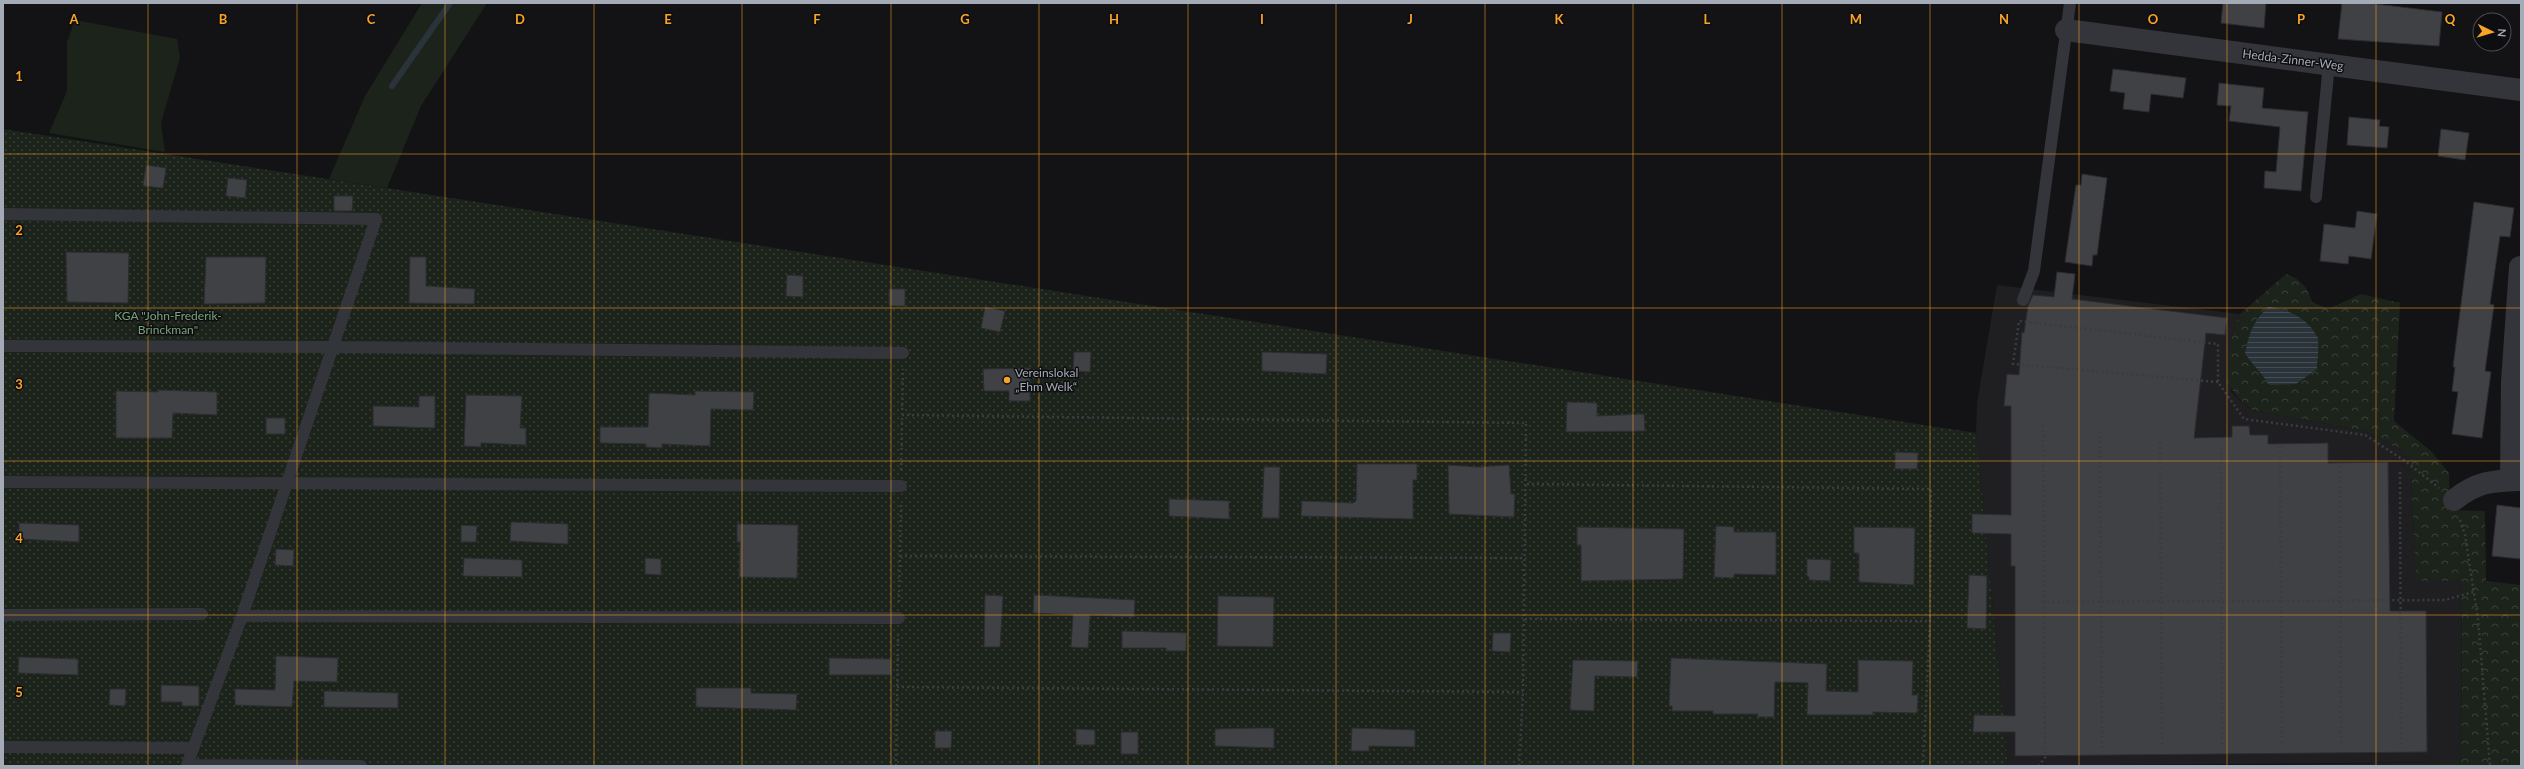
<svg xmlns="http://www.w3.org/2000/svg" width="2524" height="769" font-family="Lato,sans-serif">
<defs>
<pattern id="forest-crowns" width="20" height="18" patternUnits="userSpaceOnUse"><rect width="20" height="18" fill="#1b231b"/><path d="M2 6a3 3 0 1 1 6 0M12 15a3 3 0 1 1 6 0" fill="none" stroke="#39403a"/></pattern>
<pattern id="park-dots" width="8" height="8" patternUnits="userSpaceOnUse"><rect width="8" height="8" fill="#1b231b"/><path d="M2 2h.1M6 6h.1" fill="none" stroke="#39403a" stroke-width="1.8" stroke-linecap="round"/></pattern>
<pattern id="water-rules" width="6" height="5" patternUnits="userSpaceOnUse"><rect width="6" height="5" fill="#293339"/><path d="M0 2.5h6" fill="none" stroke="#454e53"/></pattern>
</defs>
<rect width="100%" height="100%" fill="#131315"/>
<path fill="#1f1f22" d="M1997,285L2240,314L2233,331L2231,391L2238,399L2252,410L2365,431L2410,455L2416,580H2462L2461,762L2008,766L1976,433L1977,403Z"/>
<path fill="#1b231b" d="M422,3H487L421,106L387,188L329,179L365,96Z
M75,20L177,39L180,58L161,123L165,152L49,133L67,91V42Z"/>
<path fill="url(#forest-crowns)" d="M2286,274C2301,279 2308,288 2312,302L2328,309L2361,294L2400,303L2394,421L2432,452L2449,473L2450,510L2485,511L2486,581L2521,585V766H2209L2461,762L2462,581H2416L2410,455L2365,431L2252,410L2238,398L2226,381L2233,331L2240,314Z"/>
<path fill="url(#park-dots)" d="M3,129L1976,433L2008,766H3Z"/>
<path fill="url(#water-rules)" d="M2268,307C2287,308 2309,319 2317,337C2320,345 2317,360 2317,369L2296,384L2270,385L2245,354C2249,333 2253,322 2268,307Z"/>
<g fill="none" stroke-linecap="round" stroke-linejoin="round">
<path stroke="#293339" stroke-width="6" d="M392,86L450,3"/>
</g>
<path fill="#3f4145" stroke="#2d2d31" d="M2223,3H2266L2264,28L2221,23Z
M2342,3H2368L2442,12L2439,46L2338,39Z
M2113,69L2186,78L2183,98L2151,94L2149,112L2123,109L2125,93L2110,91Z
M2219,83L2264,88L2262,108L2308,112L2301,191L2264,188L2265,171L2276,172L2280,127L2229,121L2231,106L2217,105Z
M2349,117L2380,120L2379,126L2389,127L2387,148L2347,145Z
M2441,129L2469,133L2465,160L2438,156Z
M146,165L166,168L163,188L143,186Z
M2082,174L2107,178L2097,255H2093L2092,266L2065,262L2076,185H2081Z
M228,178L247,180L245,198L226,196Z
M334,196H353L352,211H334Z
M2474,202L2514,208L2510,237L2500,236L2490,304L2494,305L2485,371L2491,372L2482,438L2452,434L2458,392L2452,391L2455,367H2453Z
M2357,211L2377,214L2371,259L2349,256L2348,264L2320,261L2324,224L2355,228Z
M66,252L129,253L128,303L67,302Z
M206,257H266L265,303L204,304Z
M410,257H426V286L475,289L474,304L409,303Z
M2057,272L2075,274L2072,299L2227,318L2225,335L2206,333L2194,438L2232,437V426H2249L2250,435H2268V444L2328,443V463L2388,462L2390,611H2426L2427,752L2015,756V732H1973L1974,715L2015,716V566H2011V534L1972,533V514L2011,515V406H2004L2007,374L2019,375L2022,332L2024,333L2028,306L2033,295L2054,297Z
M787,275L803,276V297L786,296Z
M889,289H905V306H889Z
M985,307L1005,311L1000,332L981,328Z
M1074,352H1091L1090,372L1073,371Z
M1262,352L1327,354L1326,374L1262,371Z
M1030,368V401H1009V391H984L983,369Z
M158,390L217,392V415L173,413L172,438H116V391L158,392Z
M695,391L754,392L753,410L711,409L710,446L662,444V448L646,447V444L600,443V427H648L649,393L695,395Z
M466,395L522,396L520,428H526V445L481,443V447L464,446Z
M419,396H435V428L373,426V406L419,407Z
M1567,402L1597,403V416L1644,414L1645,431L1566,432Z
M266,418H285V434H266Z
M1895,452L1918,453L1917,469H1895Z
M1357,464H1417V480H1413V519L1301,516L1302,501L1353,503L1356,501Z
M1448,465L1477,467L1509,465L1511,494H1515L1514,517L1449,514Z
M1264,467H1280L1279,518H1262Z
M1169,499L1229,501V519L1169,516Z
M2497,505L2521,508V559L2492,556Z
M511,522L568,524V544L510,541Z
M19,523L79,525V542L19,539Z
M737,524L798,525L797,578L739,577L740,542H737Z
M461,525L477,526L476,542H461Z
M1716,526L1734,527V532H1776V575L1734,574V578L1714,577Z
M1577,527L1684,529L1683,579L1581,581V545H1577Z
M1854,527L1915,528L1914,585L1859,582V553H1854Z
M276,549L294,550L293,566L275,565Z
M464,558L522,560V577L463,576Z
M645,558L661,559V575L645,574Z
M1807,559L1831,560L1830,581L1809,580V577L1807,576Z
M1969,575L1987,576L1986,629L1967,628Z
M985,595L1003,596L1000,647H984Z
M1034,595L1135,600L1134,617L1090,615L1088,648L1071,647L1073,615L1033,613Z
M1218,596L1274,597L1273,647L1217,646Z
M1122,631L1187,633L1186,651H1166V648H1122Z
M1493,633H1511L1510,652L1492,651Z
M276,656L338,658L337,682L294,681L292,707L235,705V689L275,690Z
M19,657L78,659V675L18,673Z
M829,658L891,659V675H829Z
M1671,658L1827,664L1826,691L1858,692V660L1913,661L1912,695H1918L1917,713L1873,712V715H1807L1808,683L1775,682L1774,717H1757L1758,714H1713V711H1672V706H1669Z
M1573,660L1638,661L1637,677L1595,676L1594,711L1570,710Z
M161,685L199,686V706H182V702H161Z
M696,688H751V693L797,694L796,710L696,707Z
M110,689H126L125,706L109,705Z
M324,691L398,693V708L324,707Z
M1257,728H1274V748L1215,746V729Z
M1352,728L1415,730V747L1369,746V751H1351Z
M1076,729L1095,730V745H1076Z
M935,731H952L951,748H935Z
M1121,732H1138V754H1121Z"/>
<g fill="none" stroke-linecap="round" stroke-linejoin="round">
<path stroke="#3a3c41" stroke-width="2.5" stroke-dasharray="2 3" stroke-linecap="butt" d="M2218,382L2013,364L2019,321L2218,344V382L2244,419L2365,435L2405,461L2439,488
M902,415L1526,423L1523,692L1519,766
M2043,425L2044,602
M2100,431L2102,748
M2160,442L2162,746
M2280,446L2282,746
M2221,447L2222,744
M2340,466L2341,746
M901,470L903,369
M2400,472L2401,746
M1527,484L1931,489L1930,621L1923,766
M2460,520L2465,535L2478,619L2490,766
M900,556L1525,558
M899,602L901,503
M1525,619L1930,621
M897,687L1523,692
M896,766L898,635
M2038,766L2045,758L2044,602L2445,600L2473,592"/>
<path stroke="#34353a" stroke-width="12" d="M2316,197L2329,64
M3,214L376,219L242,616L187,765L361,766
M2023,300L2034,271L2070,3
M3,346L333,347L903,353
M3,482L901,486
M3,615L202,614
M242,616L899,618
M3,747L192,748"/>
<path stroke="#34353a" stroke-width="22" d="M2066,30L2521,90
M2511,480L2512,382L2520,267
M2454,500C2478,481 2492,481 2521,480"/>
</g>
<path fill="none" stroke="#f9a327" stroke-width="1" stroke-opacity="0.55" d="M148,3V766M297,3V766M445,3V766M594,3V766M742,3V766M891,3V766M1039,3V766M1188,3V766M1336,3V766M1485,3V766M1633,3V766M1782,3V766M1930,3V766M2079,3V766M2227,3V766M2376,3V766M3,154H2521M3,308H2521M3,461H2521M3,615H2521"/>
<circle fill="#f9a327" stroke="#0e0e10" stroke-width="1.5" cx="1007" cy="380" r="4"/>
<g text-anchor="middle" stroke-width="3" stroke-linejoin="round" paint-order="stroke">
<g font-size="12" fill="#a4abb6" stroke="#0e0e10">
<text transform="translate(2293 60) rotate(7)" y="4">Hedda-Zinner-Weg</text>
</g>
<g font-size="12" fill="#7aa27a" stroke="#0e0e10">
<text x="168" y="320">KGA "John-Frederik-<tspan x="168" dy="14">Brinckman"</tspan></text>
</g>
<g font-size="12" fill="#a4abb6" stroke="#0e0e10" text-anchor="start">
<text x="1015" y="377">Vereinslokal<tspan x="1015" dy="14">„Ehm Welk“</tspan></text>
</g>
</g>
<g font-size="13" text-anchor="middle" font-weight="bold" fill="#f9a327" stroke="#0e0e10" stroke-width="3" stroke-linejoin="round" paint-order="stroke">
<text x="74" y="24">A</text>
<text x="223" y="24">B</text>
<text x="371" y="24">C</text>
<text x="520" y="24">D</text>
<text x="668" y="24">E</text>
<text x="817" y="24">F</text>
<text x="965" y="24">G</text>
<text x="1114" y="24">H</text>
<text x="1262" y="24">I</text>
<text x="1410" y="24">J</text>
<text x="1559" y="24">K</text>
<text x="1707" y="24">L</text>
<text x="1856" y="24">M</text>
<text x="2004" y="24">N</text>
<text x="2153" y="24">O</text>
<text x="2301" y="24">P</text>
<text x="2450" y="24">Q</text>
<text x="19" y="81">1</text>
<text x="19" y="235">2</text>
<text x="19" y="389">3</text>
<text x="19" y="543">4</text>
<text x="19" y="697">5</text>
</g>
<rect width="2524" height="769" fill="none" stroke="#a4abb6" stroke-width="8"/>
<g transform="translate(2492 32) rotate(95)"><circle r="19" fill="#0e0e10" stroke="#4a4d52"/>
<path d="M0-3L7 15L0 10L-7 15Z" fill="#f9a327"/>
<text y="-6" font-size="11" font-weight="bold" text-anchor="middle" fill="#a4abb6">N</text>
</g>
</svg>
